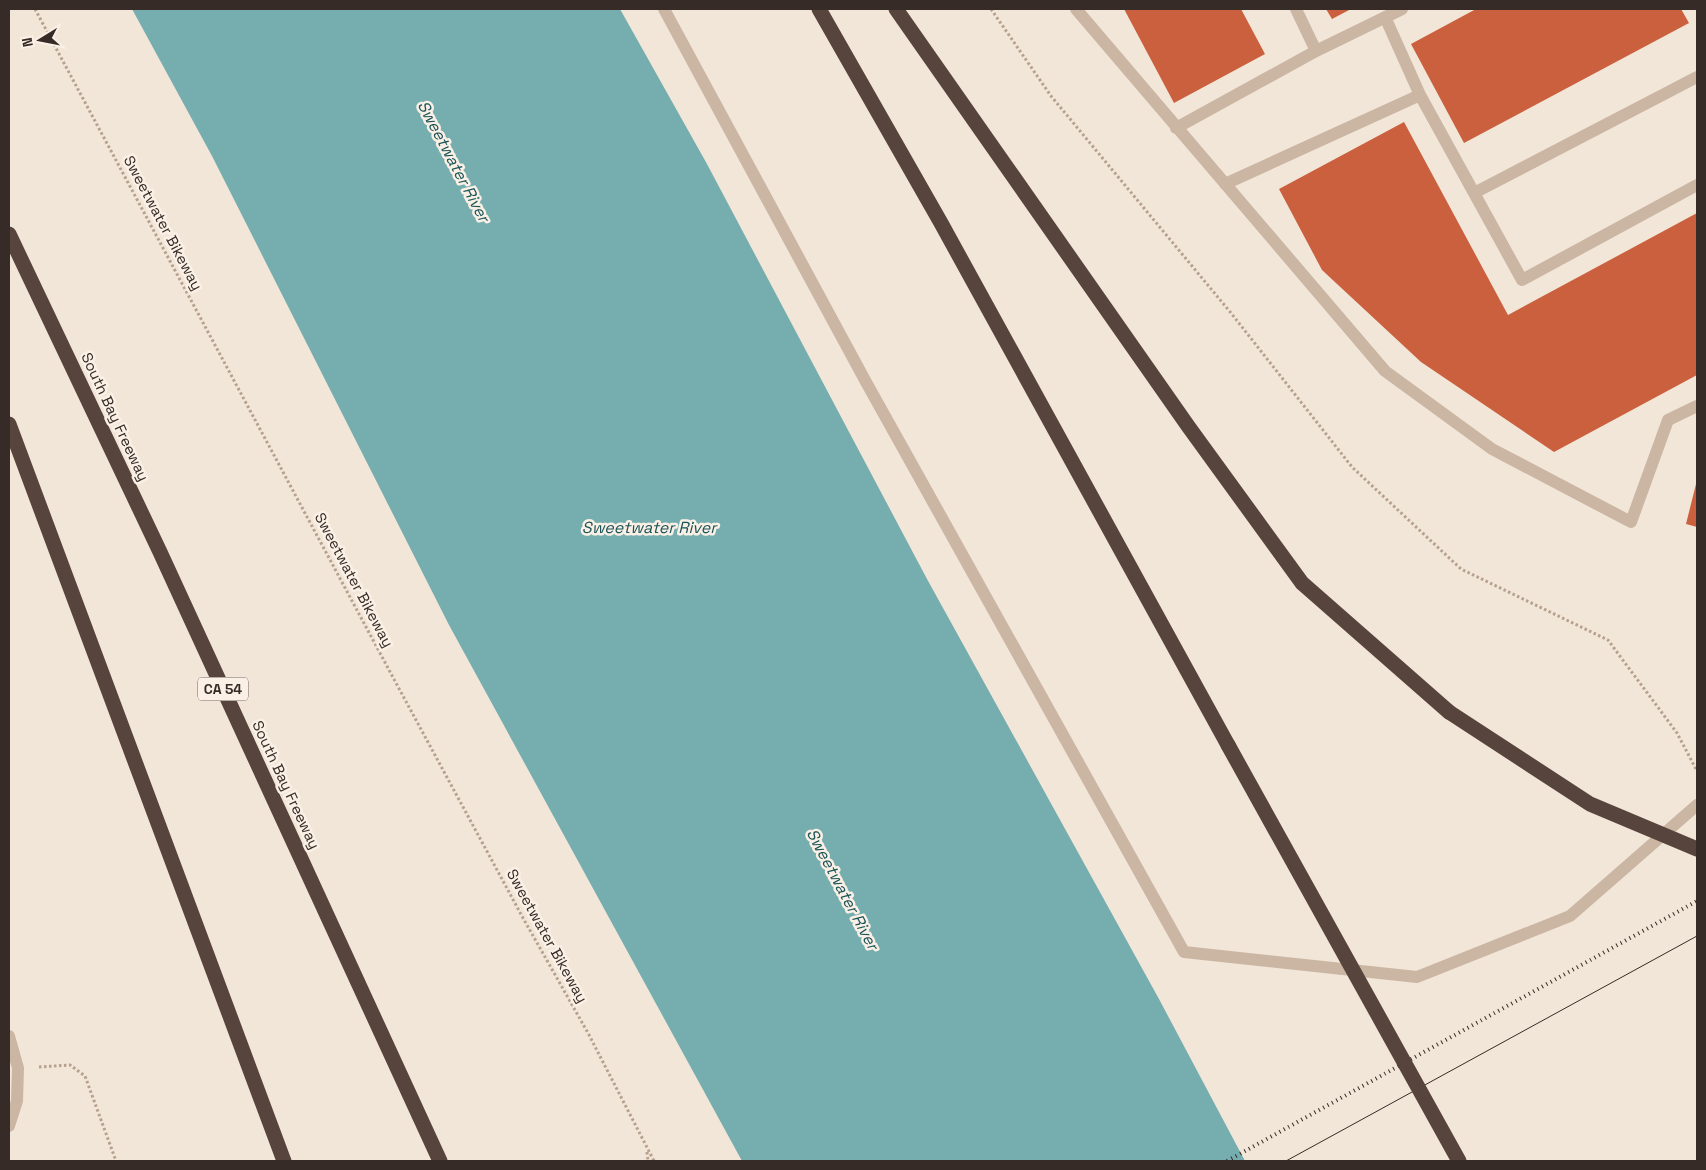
<svg xmlns="http://www.w3.org/2000/svg" width="1706" height="1170" font-family="'Space Grotesk',sans-serif">
<rect width="100%" height="100%" fill="#f2e6d8"/>
<path fill="#76aeb0" d="M132,9H620L707,164L927,579L1159,999L1245,1161H742L449,625L212,156Z"/>
<path fill="#cb603e" d="M1124,9H1241L1265,54L1174,103Z
M1326,9H1351L1332,19Z
M1476,9H1681L1689,23L1464,143L1411,44Z
M1404,122L1508,315L1697,213V375L1554,452L1421,362L1322,270L1279,189Z
M1697,480V527L1686,524Z"/>
<g fill="none" stroke-linecap="round" stroke-linejoin="round">
<path stroke="#b6a08e" stroke-width="3" stroke-dasharray="2.5 2.5" stroke-linecap="butt" d="M35,9L396,683L523,918L588,1033L654,1161
M991,9L1051,96L1231,313L1352,467L1461,569L1608,640L1677,733L1697,771
M39,1067L70,1065L85,1076L116,1161
M647,1152L648,1161"/>
<path stroke="#cbb6a4" stroke-width="12" d="M664,9L866,382L1184,952L1417,977L1570,916L1697,805
M1076,9L1385,371L1492,449L1631,522L1668,420L1697,406
M1296,9L1316,51L1402,9
M1420,95L1522,280L1697,185
M1176,128L1316,51
M1225,184L1420,95L1385,17
M1474,193L1697,77"/>
<path stroke="#cbb6a4" stroke-width="12" d="M9,1036L18,1068L17,1101L9,1126"/>
<path stroke="#57453d" stroke-width="15" d="M819,9L941,223L1228,745
M896,9L1188,426L1302,583L1449,712
M9,234L160,552L440,1161
M9,424L284,1161"/>
<path stroke="#362b26" stroke-width="1" d="M1286,1161L1697,936"/>
<path stroke="#362b26" stroke-width="4" stroke-dasharray="1 4" stroke-linecap="butt" d="M1227,1161L1697,901"/>
<path stroke="#57453d" stroke-width="15" d="M1449,712L1590,804L1697,849
M1228,745L1459,1161"/>
</g>
<g text-anchor="middle" stroke-width="5" stroke-linejoin="round" paint-order="stroke">
<rect fill="#faf0e5" stroke="#71665f" stroke-width="1" x="198" y="677.5" width="50" height="23" rx="4"/>
<g font-size="14" font-weight="bold" fill="#362b26">
<text x="223" y="694">CA 54</text>
</g>
<g font-size="15" fill="#362b26" stroke="#faf0e5">
<text transform="translate(163 223) rotate(62)" y="5">Sweetwater Bikeway</text>
<text transform="translate(115 417) rotate(65)" y="5">South Bay Freeway</text>
<text transform="translate(354 580) rotate(62)" y="5">Sweetwater Bikeway</text>
<text transform="translate(286 785) rotate(65)" y="5">South Bay Freeway</text>
<text transform="translate(547 936) rotate(61)" y="5">Sweetwater Bikeway</text>
</g>
<g font-size="16" font-style="italic" fill="#1a5459" stroke="#faf0e5">
<text transform="translate(454 161) rotate(62)" y="6">Sweetwater River</text>
<text x="649" y="533">Sweetwater River</text>
<text transform="translate(843 889) rotate(62)" y="6">Sweetwater River</text>
</g>
</g>
<rect width="1706" height="1170" fill="none" stroke="#362b26" stroke-width="20"/>
<g transform="translate(40 40) rotate(260)" stroke="#faf0e5" stroke-width="4" paint-order="stroke">
<path d="M0-4L9 19L0 12L-9 19Z" fill="#362b26"/>
<text y="-8" font-size="14" font-weight="bold" text-anchor="middle" fill="#362b26">N</text>
</g>
</svg>
